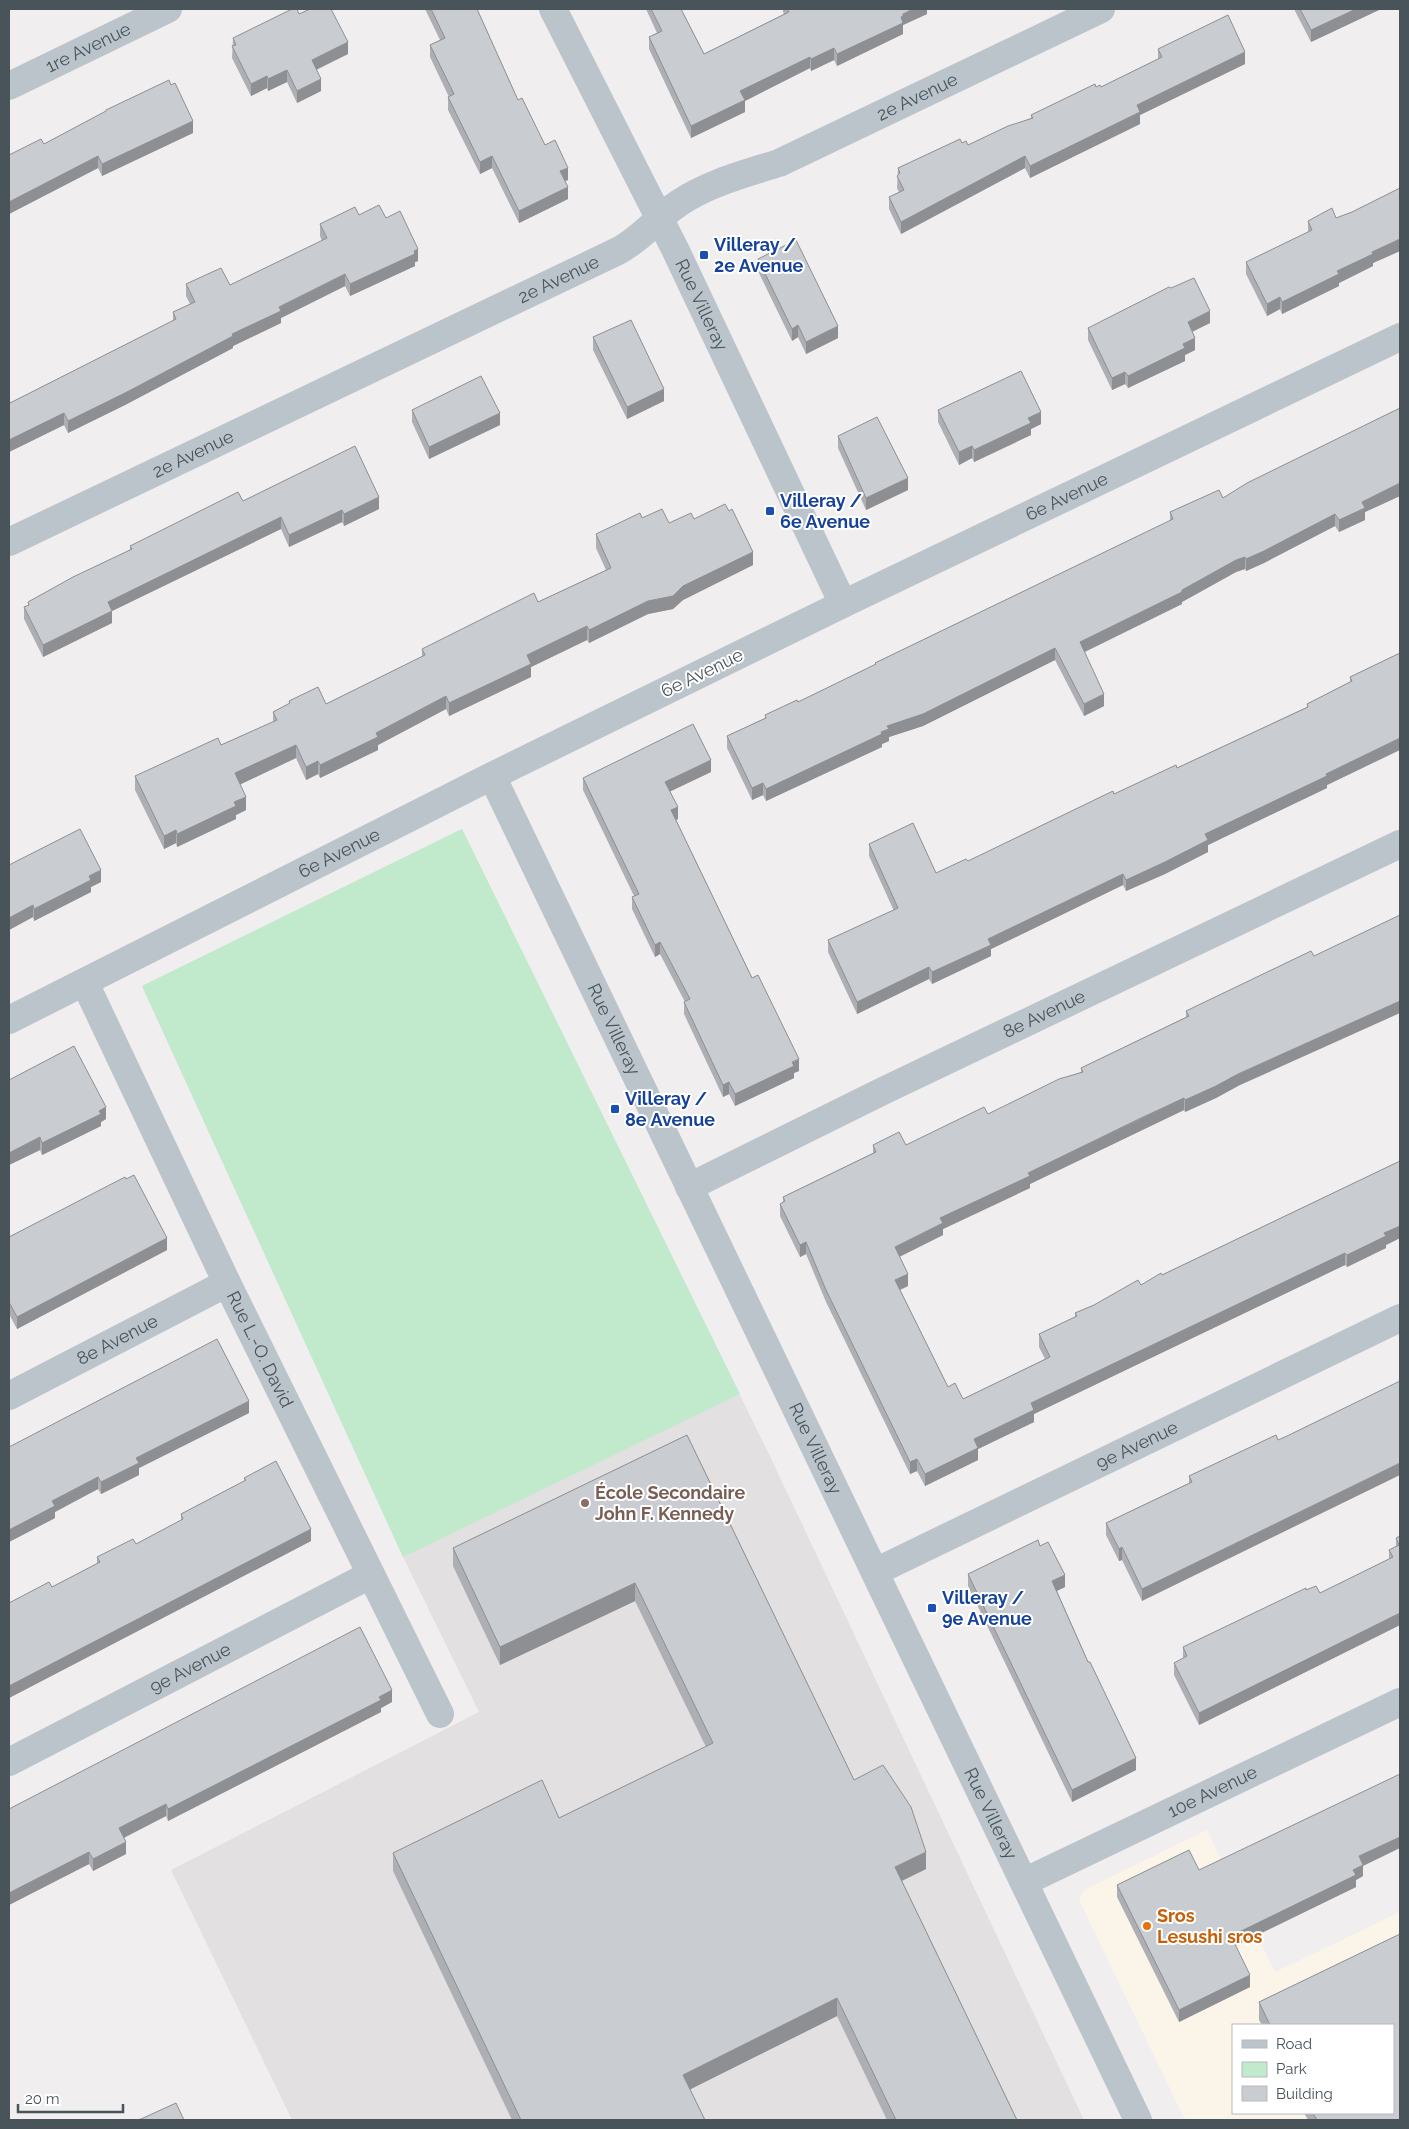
<svg xmlns="http://www.w3.org/2000/svg" width="1409" height="2129" font-family="Raleway,sans-serif">
<rect width="100%" height="100%" fill="#f1eeef"/>
<path fill="#faf4e9" fill-rule="evenodd" d="M1207,1830L1275,1972L1400,1912V2120H1185L1079,1900L1084,1890ZM1233,2025H1393V2113H1233Z"/>
<path fill="#e2e0e0" d="M462,829L767,1450L1084,2120H292L171,1870L479,1712L403,1557L142,986Z"/>
<path fill="#c1eacd" d="M462,829L740,1394L403,1557L142,986Z"/>
<g fill="none" stroke-linecap="round" stroke-linejoin="round">
<g stroke="#bbc4ca" stroke-width="28">
<path id="s1" d="M9,86L168,9"/>
<path id="s2" d="M9,542L618,251C641,239 657,218 679,203C709,183 744,174 779,163L1101,9"/>
<path id="s3" d="M843,604L1400,337"/>
<path id="s4" d="M85,983L227,1283L440,1714"/>
<path id="s5" d="M9,1020L492,776"/>
<path id="s6" d="M689,1187L885,1090L1400,844"/>
<path id="s7" d="M9,1396L227,1283"/>
<path id="s8" d="M875,1572L1400,1318"/>
<path id="s9" d="M9,1762L370,1575"/>
<path id="s10" d="M1024,1882L1400,1702"/>
</g>
<path stroke="#bbc4ca" stroke-width="28" id="s11" d="M553,9L675,249L843,604L492,776L1138,2120"/>
</g>
<path fill="#adafb4" d="M425,9H477L518,100L545,145L568,180L565,181L568,199L519,223L492,168L480,174L448,110V97H449L430,57V45L440,40Z
M646,9H681L704,54L784,14L783,12V9H927V14L903,25V34L837,66L834,60L811,71L810,68L745,101V112L691,138L649,49V37L657,33Z
M1294,9H1381L1311,42Z
M299,14L348,54L316,69L321,91L297,103L287,82L268,91L267,88L251,96L232,58L233,38Z
M1158,49L1245,64L1140,115V124L1030,178L1025,168L901,234L889,209V197L899,192L897,188L898,168L962,143L968,145L1031,118V115L1096,87H1101L1158,59Z
M106,110L193,133L102,176L98,168L9,214V155L44,144L106,112Z
M1400,188V251L1373,263V266L1339,283V286L1282,314L1280,309L1267,316L1246,274V262L1308,232V221L1336,218L1352,212Z
M359,215L386,218L418,261L415,262V266L350,296L345,286L281,318V323L233,346V348L125,405L68,433L64,425L9,452V401L10,403L173,321V312L190,304L186,296V284L230,285L322,241L320,236V224Z
M758,259L838,338L806,354L798,337L792,341L758,271Z
M1210,323L1192,331L1195,350L1185,355V361L1128,388L1125,384L1112,390L1088,340V328Z
M593,337L664,401L627,419L593,350Z
M1400,408V496L1365,512V520L1339,532L1335,526L1264,563L1246,571L1245,569L1236,572L1182,602V604L1085,652L1104,706L1084,716L1055,660L923,726L889,737V741L882,744V747L766,801L763,795L752,800L727,748V736L765,718V715L798,702L875,665V663L1170,521V512L1223,498Z
M412,410L500,425L429,459L412,422Z
M938,410L1041,424L1031,429V435L974,462L972,458L959,465L938,422Z
M838,436L908,490L866,510L838,448Z
M243,501L379,509L344,526L342,522L289,547L281,529L112,611V623L43,657L24,619V607L28,606V602L130,550V546Z
M642,518L669,523L694,519L753,565L683,600L673,609L648,614L589,643L587,640L531,667V677L449,716L446,709L378,745V750L320,778L318,774L306,780L296,758L240,784L246,810L236,815V819L177,847L176,843L164,849L135,790V776L221,745L273,722V712L289,704V701L326,704L422,657V649L538,602L606,570L596,548V534Z
M1400,653L1364,767L1327,785V788L1208,845V852L1165,874L1126,891L1123,885L991,949V956L932,984L929,979L857,1014L828,952V940L894,911L869,856V844L936,873L968,861L1114,794L1177,768L1307,707V704L1350,682V677Z
M711,772L670,791L678,819L676,820L752,978L799,1071L794,1073V1078L735,1106L729,1094L723,1097L684,1014V1002H685L660,954L655,957L632,909V897L634,896L583,790V778Z
M9,865L101,882L91,887V892L34,921L33,917L9,930Z
M1186,1011L1238,1086L1216,1098L1185,1112L1184,1110L1030,1184V1188L943,1229V1235L899,1257L908,1286L900,1290L948,1387L963,1399L1045,1359L1039,1347V1334L1075,1317V1313L1141,1285L1400,1161V1238L1386,1245V1248L1347,1267L1345,1265L1305,1284L1034,1414V1422L978,1449V1460L925,1486L917,1471L910,1474L826,1302L806,1254L800,1257L780,1216V1204L783,1202V1197L873,1153V1145H906L988,1114L1081,1072V1068L1186,1017Z
M9,1080L106,1119L101,1122V1126L42,1155L40,1150L9,1165Z
M126,1179L167,1250L17,1329L9,1314V1237Z
M249,1413L139,1468V1475L101,1494L98,1489L75,1501L55,1512V1518L9,1542V1447Z
M687,1435L854,1780L926,1869L902,1881L1017,2120H887L837,2016L690,2089L705,2120H512L393,1871V1853L559,1818L706,1747L635,1601L500,1665L453,1566V1548Z
M1276,1435L1142,1601L1122,1560L1119,1561L1106,1535V1523L1189,1483V1476Z
M244,1478L311,1541L9,1698V1603L52,1587L97,1564V1557L136,1544L181,1521V1514L244,1481Z
M1400,1536V1625L1199,1725L1174,1675V1663L1183,1659V1647L1306,1590L1320,1593L1389,1559V1550L1396,1547V1538Z
M1040,1546L1065,1587L1057,1591L1136,1770L1072,1802L968,1586V1574Z
M392,1702L381,1708V1712L168,1821L166,1816L124,1838L126,1854L93,1871L89,1864L9,1905V1809Z
M1363,1866V1876L1356,1880V1887L1235,1945L1250,1987L1179,2022L1117,1897V1885L1199,1870Z
M1400,1934V2120H1308L1304,2113H1393V2025H1262L1259,2020V2002Z"/>
<path fill="#8d8f92" d="M913,9H927V14L903,25V34L837,66V54L901,17L903,14Z
M1356,9H1381L1311,42V30Z
M348,42V54L312,72V60Z
M834,48V60L811,71V59Z
M1245,52V64L1140,115V124L1030,178V166L1137,105Z
M810,57V68L745,101V112L691,138V126L740,91Z
M287,70V82L268,91V79Z
M267,76V88L251,96V84Z
M321,79V91L297,103V91Z
M193,121V133L102,176V164Z
M98,156V168L9,214V202Z
M492,156V168L480,174V162Z
M1025,156V168L901,234V222Z
M568,168V180L560,183V171Z
M568,187V199L519,223V211Z
M1400,239V251L1373,263V266L1339,283V286L1282,314V302L1372,252Z
M418,249V261L415,262V266L350,296V284Z
M345,274V286L281,318V323L233,346V348L125,405L68,433V421L232,334L279,307Z
M1280,297V309L1267,316V304Z
M1210,311V323L1188,334V322Z
M798,325V337L792,341V329Z
M838,326V338L806,354V342Z
M1195,338V350L1185,355V361L1128,388V376L1183,344Z
M1125,372V384L1112,390V378Z
M664,389V401L627,419V407Z
M1041,412V424L1031,429V435L974,462V450L1028,418Z
M64,413V425L9,452V440Z
M500,413V425L429,459V447Z
M972,446V458L959,465V452Z
M908,478V490L866,510V498Z
M1400,483V496L1365,512V520L1339,532V520L1362,502Z
M379,497V509L344,526V514Z
M342,510V522L289,547V535Z
M1335,514V526L1264,563L1246,571V559Z
M281,517V529L112,611V623L43,657V645L108,602Z
M753,552V565L683,600L673,609L648,614L589,643V630L648,601L683,586Z
M1245,557V569L1236,572L1182,602V604L1080,654V642L1182,590L1236,560Z
M587,626V640L531,667V677L449,716V703L527,655Z
M1055,648V660L923,726L889,737V741L882,744V747L766,801V789L881,732L887,726Z
M1104,694V706L1084,716V704Z
M446,696V709L378,745V750L320,778V765L376,733Z
M1400,738V750L1327,785V788L1208,845V852L1165,874L1126,891V880L1205,834L1326,774Z
M296,745V758L235,787V773Z
M711,760V772L665,794V782Z
M318,761V774L306,780V767Z
M763,783V795L752,800V788Z
M246,797V810L236,815V819L177,847V834L234,802Z
M678,807V819L671,822V810Z
M176,830V843L164,849V836Z
M101,870V882L91,887V892L34,921V909L89,876Z
M1123,874V885L991,949V956L932,984V972L988,939Z
M33,905V917L9,930V918Z
M660,942V954L655,957V945Z
M929,967V979L857,1014V1002Z
M1400,1001V1013L1238,1086L1216,1098L1185,1112V1100L1238,1074Z
M799,1059V1071L794,1073V1078L735,1106V1094Z
M729,1082V1094L723,1097V1085Z
M1184,1098V1110L1030,1184V1188L943,1229V1235L895,1259V1247L940,1218L1028,1173Z
M106,1107V1119L101,1122V1126L42,1155V1143Z
M40,1137V1150L9,1165V1153Z
M1400,1226V1238L1386,1245V1248L1347,1267V1255L1384,1233Z
M167,1238V1250L17,1329V1317Z
M806,1242V1254L800,1257V1245Z
M1345,1253V1265L1034,1414V1422L978,1449V1460L925,1486V1474L974,1439L1031,1403Z
M908,1274V1286L895,1292V1280Z
M249,1401V1413L139,1468V1475L101,1494V1482L136,1458Z
M917,1459V1471L910,1474V1462Z
M1400,1463V1475L1142,1601V1589Z
M98,1477V1489L55,1512V1518L9,1542V1530L52,1501Z
M311,1529V1541L9,1698V1686Z
M1122,1547V1560L1119,1561V1549Z
M1065,1575V1587L1052,1593V1581Z
M635,1583V1601L500,1665V1647Z
M1400,1613V1625L1199,1725V1713Z
M392,1690V1702L381,1708V1712L168,1821V1809Z
M1136,1758V1770L1072,1802V1790Z
M166,1804V1816L119,1840V1828Z
M1400,1837V1848L1363,1866V1876L1356,1880V1887L1231,1948V1936L1353,1870L1359,1856Z
M126,1842V1854L93,1871V1859Z
M89,1852V1864L9,1905V1893Z
M926,1852V1869L895,1884V1867Z
M1250,1975V1987L1179,2022V2010Z
M837,1998V2016L683,2093V2075Z"/>
<path fill="#c9ccd1" stroke="#8d8f92" d="M292,9H297L299,14L310,9H331L348,42L312,60L321,79L297,91L287,70L268,79L267,76L251,84L232,46L236,45L233,38Z
M431,9H477L518,100L522,98L545,145L555,140L568,168L560,171L568,187L519,211L492,156L480,162L448,97L454,94L430,45L445,38Z
M651,9H681L704,54L789,12L787,9H913L903,14V16L901,17L903,23L837,54L834,48L811,59L810,57L740,91L745,100L691,126L649,37L662,31Z
M1300,9H1356L1311,30Z
M1228,15L1245,52L1137,105L1140,112L1030,166L1025,156L901,222L889,197L904,190L897,176L900,173L898,168L960,139L962,143L966,141L968,145L1008,126L1033,118L1031,115L1095,84L1096,87L1100,85L1101,87L1162,57L1158,49Z
M169,80L171,85L175,83L193,121L102,164L98,156L9,202V155L41,139L44,144L106,111V110Z
M1400,188V239L1372,252L1373,254L1337,271L1339,274L1282,302L1280,297L1267,304L1246,262L1312,230L1308,221L1332,208L1336,218L1352,212Z
M379,205L386,218L400,211L418,249L414,251L415,254L350,284L345,274L279,307L281,311L232,334L233,336L125,393L68,421L64,413L9,440V401L10,403L176,319L173,312L195,302L186,284L221,268L230,285L327,238L320,224L355,207L359,215Z
M796,240L838,326L806,342L798,325L792,329L758,259Z
M1194,278L1210,311L1188,322L1195,338L1183,344L1185,348L1128,376L1125,372L1112,378L1088,328L1169,287L1171,288Z
M631,320L664,389L627,407L593,337Z
M1021,371L1041,412L1028,418L1031,423L974,450L972,446L959,452L938,410Z
M481,376L500,413L429,447L412,410Z
M1400,408V483L1362,502L1365,508L1339,520L1335,514L1264,551L1246,559L1245,557L1236,560L1182,590V592L1080,642L1104,694L1084,704L1055,648L923,714L887,726L889,729L881,732L882,734L766,789L763,783L752,788L727,736L766,718L765,715L797,700L798,702L876,664L875,663L1173,519L1170,512L1219,490L1223,498L1247,483Z
M877,417L908,478L866,498L838,436Z
M355,446L379,497L344,514L342,510L289,535L281,517L108,602L112,611L43,645L24,607L29,605L28,602L73,577L132,549L130,546L238,492L243,501Z
M725,504L729,511L732,509L753,552L683,586L673,596L648,601L589,630L587,626L527,655L531,664L449,703L446,696L376,733L378,737L320,765L318,761L306,767L296,745L235,773L246,797L234,802L236,806L177,834L176,830L164,836L135,776L218,738L221,745L277,720L273,712L290,703L289,701L318,687L326,704L425,655L422,649L534,593L538,602L611,568L596,534L640,513L642,518L662,509L669,523L691,513L694,519Z
M1400,653V738L1326,774L1327,776L1205,834L1208,840L1165,862L1126,880L1123,874L988,939L991,945L932,972L929,967L857,1002L828,940L898,908L869,844L913,823L936,873L966,859L968,861L1113,791L1114,794L1176,765L1177,768L1308,707L1307,704L1352,681L1350,677Z
M693,724L711,760L665,782L678,807L671,810L752,978L758,975L799,1059L792,1062L794,1066L735,1094L729,1082L723,1085L684,1002L690,999L660,942L655,945L632,897L639,894L583,778Z
M80,829L101,870L89,876L91,880L34,909L33,905L9,918V865Z
M1400,915V1001L1238,1074L1216,1086L1185,1100L1184,1098L1141,1118L1028,1173L1030,1176L940,1218L943,1223L895,1247L908,1274L895,1280L948,1387L955,1383L963,1399L1050,1357L1039,1334L1077,1316L1075,1313L1094,1305L1138,1280L1141,1285L1161,1273L1162,1275L1400,1161V1226L1384,1233L1386,1236L1347,1255L1345,1253L1305,1272L1031,1403L1034,1410L974,1439L978,1448L925,1474L917,1459L910,1462L826,1290L806,1242L800,1245L780,1204L785,1201L783,1197L876,1152L873,1145L899,1132L906,1145L984,1107L988,1114L1059,1079L1083,1072L1081,1068L1189,1016L1186,1011L1311,951L1314,956Z
M74,1046L106,1107L99,1111L101,1114L42,1143L40,1137L9,1153V1080Z
M134,1175L167,1238L17,1317L9,1302V1237L125,1177L126,1179Z
M217,1339L249,1401L136,1458L139,1463L101,1482L98,1477L52,1501L55,1506L9,1530V1447Z
M1400,1381V1463L1142,1589L1122,1547L1119,1549L1106,1523L1192,1482L1189,1476L1276,1435L1278,1440L1287,1436Z
M687,1435L854,1780L883,1765L911,1807L926,1852L895,1867L1017,2120H896L837,1998L683,2075L705,2120H521L393,1853L542,1780L559,1818L713,1743L635,1583L500,1647L453,1548Z
M276,1461L311,1529L9,1686V1603L49,1582L52,1587L100,1562L97,1557L133,1539L136,1544L183,1519L181,1514L246,1480L244,1478Z
M1400,1536V1613L1199,1713L1174,1663L1187,1656L1183,1647L1306,1588V1590L1316,1586L1320,1593L1393,1557L1389,1550L1399,1545L1396,1538Z
M1038,1540L1040,1546L1048,1542L1065,1575L1052,1581L1088,1662H1090L1136,1758L1072,1790L968,1574Z
M360,1627L392,1690L379,1697L381,1700L168,1809L166,1804L119,1828L126,1842L93,1859L89,1852L9,1893V1809Z
M1400,1774V1837L1359,1856L1363,1865L1353,1870L1356,1875L1231,1936L1250,1975L1179,2010L1117,1885L1189,1850L1199,1870Z
M1400,1934V2120H1317L1313,2113H1393V2025H1270L1259,2002Z
M176,2103L184,2120H136L141,2119Z"/>
<g fill="#1a4fb4" stroke="#fff" stroke-width="2">
<rect x="699" y="250" width="10" height="10" rx="2.5"/>
<rect x="765" y="506" width="10" height="10" rx="2.5"/>
<rect x="610" y="1104" width="10" height="10" rx="2.5"/>
<rect x="927" y="1603" width="10" height="10" rx="2.5"/>
</g>
<circle fill="#8d6e63" stroke="#fff" stroke-width="2" cx="585" cy="1503" r="5"/>
<circle fill="#e8710a" stroke="#fff" stroke-width="2" cx="1147" cy="1926" r="5"/>
<g text-anchor="middle" stroke-width="4" stroke-linejoin="round" paint-order="stroke">
<g font-size="18" fill="#48535a" stroke="#fff">
<text dy="6" stroke="none"><textPath href="#s1" startOffset="88">1re Avenue</textPath></text>
<text dy="6" stroke="none"><textPath href="#s2" startOffset="1014">2e Avenue</textPath></text>
<text dy="6" stroke="none"><textPath href="#s2" startOffset="609">2e Avenue</textPath></text>
<text dy="6" stroke="none"><textPath href="#s11" startOffset="331">Rue Villeray</textPath></text>
<text dy="6" stroke="none"><textPath href="#s2" startOffset="204">2e Avenue</textPath></text>
<text dy="6" stroke="none"><textPath href="#s3" startOffset="248">6e Avenue</textPath></text>
<text transform="translate(702 673) rotate(-26)" y="6">6e Avenue</text>
<text dy="6" stroke="none"><textPath href="#s5" startOffset="370">6e Avenue</textPath></text>
<text dy="6" stroke="none"><textPath href="#s6" startOffset="395">8e Avenue</textPath></text>
<text dy="6" stroke="none"><textPath href="#s11" startOffset="1334">Rue Villeray</textPath></text>
<text dy="6" stroke="none"><textPath href="#s7" startOffset="122">8e Avenue</textPath></text>
<text dy="6" stroke="none"><textPath href="#s4" startOffset="406">Rue L.-O. David</textPath></text>
<text dy="6" stroke="none"><textPath href="#s8" startOffset="291">9e Avenue</textPath></text>
<text dy="6" stroke="none"><textPath href="#s11" startOffset="1799">Rue Villeray</textPath></text>
<text dy="6" stroke="none"><textPath href="#s9" startOffset="204">9e Avenue</textPath></text>
<text dy="6" stroke="none"><textPath href="#s10" startOffset="209">10e Avenue</textPath></text>
<text dy="6" stroke="none"><textPath href="#s11" startOffset="2204">Rue Villeray</textPath></text>
</g>
<g font-size="18" font-weight="bold" fill="#164399" stroke="#fff" text-anchor="start">
<text x="714" y="251">Villeray /<tspan x="714" dy="21">2e Avenue</tspan></text>
<text x="780" y="507">Villeray /<tspan x="780" dy="21">6e Avenue</tspan></text>
<text x="625" y="1105">Villeray /<tspan x="625" dy="21">8e Avenue</tspan></text>
<text x="942" y="1604">Villeray /<tspan x="942" dy="21">9e Avenue</tspan></text>
</g>
<g font-size="18" font-weight="bold" fill="#785e54" stroke="#fff" text-anchor="start">
<text x="595" y="1499">École Secondaire<tspan x="595" dy="21">John F. Kennedy</tspan></text>
</g>
<g font-size="18" font-weight="bold" fill="#c56008" stroke="#fff" text-anchor="start">
<text x="1157" y="1922">Sros<tspan x="1157" dy="21">Lesushi sros</tspan></text>
</g>
</g>
<rect width="1409" height="2129" fill="none" stroke="#48535a" stroke-width="20"/>
<rect x="1232" y="2024" width="162" height="90" fill="#ffffff" stroke="#b6babd"/>
<rect x="1242" y="2040" width="25" height="8" fill="#bbc4ca" stroke="#b6babd"/>
<text x="1276" y="2049" font-size="15" fill="#48535a">Road</text>
<rect x="1242" y="2062" width="25" height="15" fill="#c1eacd" stroke="#b6babd"/>
<text x="1276" y="2074" font-size="15" fill="#48535a">Park</text>
<rect x="1242" y="2086" width="25" height="15" fill="#c9ccd1" stroke="#b6babd"/>
<text x="1276" y="2099" font-size="15" fill="#48535a">Building</text>
<path d="M18 2104v8h105v-8" fill="none" stroke="#48535a" stroke-width="2.5"/>
<text x="25" y="2104" font-size="15" fill="#48535a" stroke="#ffffff" stroke-width="4" paint-order="stroke">20 m</text>
</svg>
